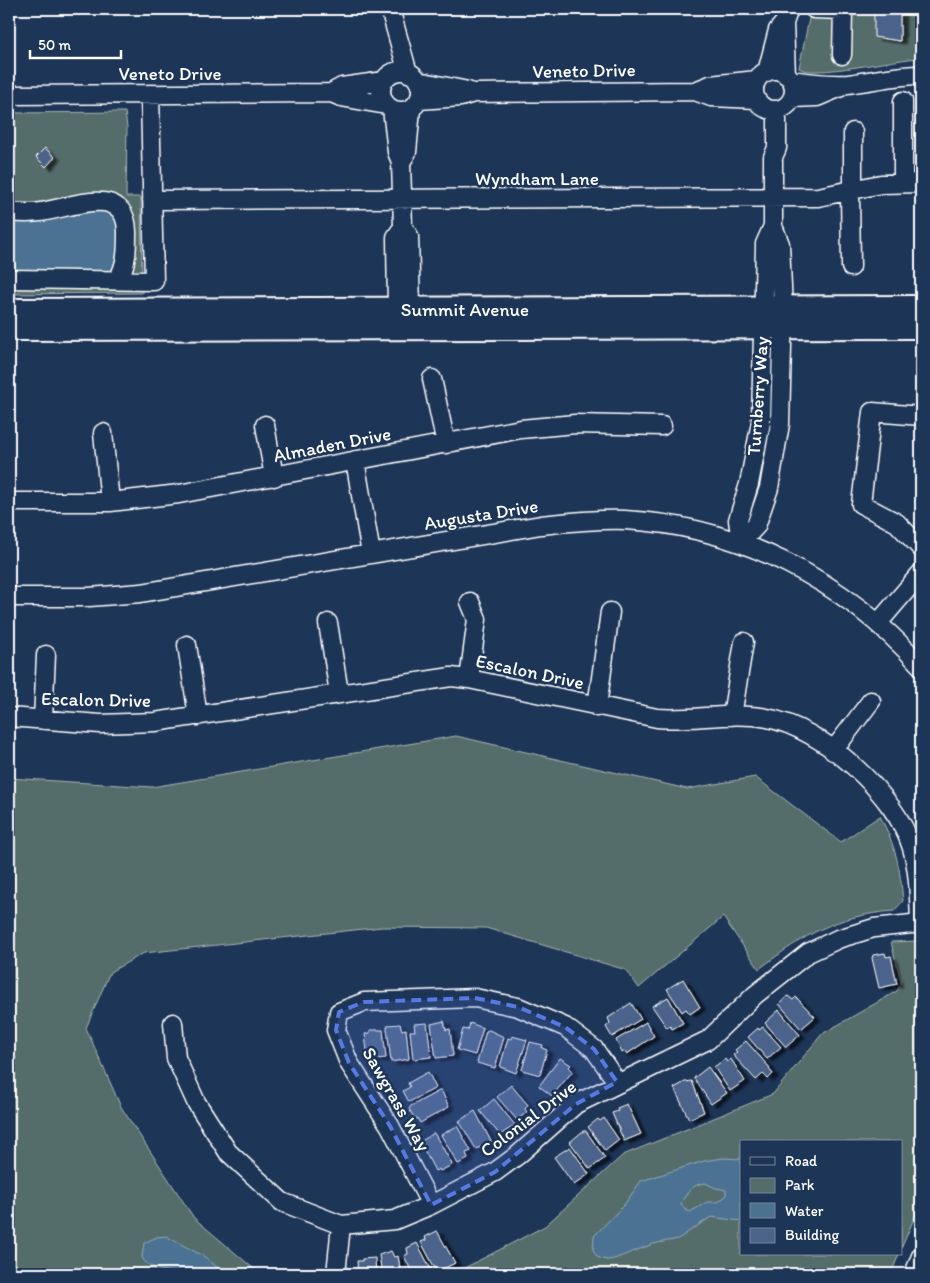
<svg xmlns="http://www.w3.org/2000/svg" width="930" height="1283" font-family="Itim,sans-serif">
<defs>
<filter id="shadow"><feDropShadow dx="5.5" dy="3" stdDeviation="1" flood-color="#0009"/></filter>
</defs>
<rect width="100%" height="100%" fill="#1d3557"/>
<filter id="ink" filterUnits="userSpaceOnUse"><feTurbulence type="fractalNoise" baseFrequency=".02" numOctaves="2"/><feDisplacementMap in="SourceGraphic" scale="10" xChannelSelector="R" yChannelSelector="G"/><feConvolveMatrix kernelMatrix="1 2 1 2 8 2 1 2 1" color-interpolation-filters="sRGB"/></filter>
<g filter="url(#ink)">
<path fill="#546d6a" stroke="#aab6b4" d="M811,9H921V58C899,58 811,79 799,68Z
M125,112L127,127L126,197H141L142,293L9,294V113Z
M456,736L687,789L755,777L841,842L880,816C896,847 900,867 903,901L894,911C834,916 806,934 759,969L723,917L639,988L626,970L486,928L382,927L144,953L110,972L86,1028L121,1107L194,1218L260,1274H9V778L152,787Z
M917,941L921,996V1202L901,1249V1142H741V1254H899L891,1274H453L545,1226L623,1155L773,1094L822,1034L897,991L901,983L891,942Z"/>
<path fill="#4c7292" stroke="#94aabe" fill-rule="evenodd" d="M103,207L120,216L123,261L113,272L9,274V216Z
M723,1158L741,1159V1221L711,1217L678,1239L653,1244L614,1259L606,1260L597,1257L593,1250L594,1236L624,1205L641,1181L704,1161ZM705,1183L716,1188L726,1190V1196L718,1202H707L690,1212L684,1209L681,1203C687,1193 692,1184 705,1183Z
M166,1236L205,1257L225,1274C206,1274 149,1277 142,1257L144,1243L157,1237Z"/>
<path fill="#4c648a" stroke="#fff" filter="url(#shadow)" d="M874,9H900V41L874,37Z
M45,148L55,157L46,167L36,157Z
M885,953L886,957L891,956L897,984L879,988L872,958L873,955Z
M683,979L700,1007L690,1014L686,1009L682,1012L667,989Z
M788,996L793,1000L796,997L815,1017L801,1029L779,1004Z
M668,997L683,1023L672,1029L670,1026L667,1028L652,1006Z
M631,1003L641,1019L612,1037L606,1027L610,1023L608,1018Z
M779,1010L800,1035L786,1047L765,1023Z
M444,1021L446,1030L450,1029L453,1056L436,1058L431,1024Z
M646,1022L654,1036L627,1054L625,1051L622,1053L616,1040Z
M427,1023L431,1057L413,1059L410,1031H415L414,1024Z
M470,1023L483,1028L475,1055L457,1050L463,1029L468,1030Z
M400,1024L402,1030L406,1029L409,1059L391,1062L387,1028L388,1025Z
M763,1027L781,1047L767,1059L748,1037L758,1028L759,1030Z
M370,1030H383L386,1058L368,1060L365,1034L370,1033Z
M489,1030L504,1037L495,1068L477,1063L486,1031Z
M512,1036L527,1040L516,1073L500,1067L508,1038L512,1039Z
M746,1041L770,1068L769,1069L773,1074L768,1079L763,1074L756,1080L733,1055L737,1052L735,1050Z
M530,1042L543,1045L542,1048L547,1050L540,1075L522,1070Z
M560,1058L571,1065L569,1067L573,1071L552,1096L539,1086Z
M725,1059L727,1062L731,1059L745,1081L730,1091L714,1067Z
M708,1067L727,1093L711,1104L694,1078Z
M428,1072L436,1088L409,1102L403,1091L410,1087L408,1083Z
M692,1081L704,1112L689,1119L674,1088L685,1082Z
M511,1085L528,1105L525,1109L527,1112L517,1120L497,1097Z
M441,1090L449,1107L420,1123L417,1118L415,1119L409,1109L411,1106Z
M494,1099L515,1125L500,1135L480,1111Z
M627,1104L641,1134L624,1141L612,1113L618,1111L617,1108Z
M475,1111L492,1143L476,1149L459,1121Z
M604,1118L619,1140L605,1151L588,1127L598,1119L600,1121Z
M457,1126L471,1151L466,1153L468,1159L458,1164L441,1135Z
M583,1131H586L605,1158L590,1169L570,1142Z
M434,1133L451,1162L452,1165L440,1171L439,1169L435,1171L420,1142Z
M570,1147L589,1174L574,1185L554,1157Z
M437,1231L455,1263L437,1272L421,1242L426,1240L425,1237Z
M417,1243L433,1273L430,1274H413L404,1256L408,1254L407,1248Z
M391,1251L394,1257L398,1256L401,1274H382L379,1255Z
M375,1258L376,1274H358L357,1261H362V1259Z"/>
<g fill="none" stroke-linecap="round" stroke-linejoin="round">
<defs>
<path id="minor" d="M390,9L408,73
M814,9L843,10L842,55
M754 90a20 20 0 1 1 40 0a20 20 0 1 1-40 0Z
M381 91a20 20 0 1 1 40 0a20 20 0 1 1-40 0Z
M767,72L778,30L784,23
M786,75L784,23L789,9
M791,80C810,83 829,85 848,84C873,81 896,75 921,75
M418,81L468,91
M695,91L711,97L756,99
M331,93L342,87L384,81
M9,95L331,93L341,97L386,105
M792,98L817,97L841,87
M419,100L461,97L474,93L695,91L710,85L757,80
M903,101V183
M392,109L397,152L401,162L403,227L409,236L411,308
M401,162L407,152L411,109
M853,190V132
M850,191L851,267
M152,200L818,197L881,184L921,183
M9,212C19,213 29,214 40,212C68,209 126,181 127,232C127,251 127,263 118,280
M9,279L154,281L150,94
M397,309L396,237L403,227
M432,379L446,444
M921,416L872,412L861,504L897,523L921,548
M265,425L274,477
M103,433L110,502
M355,460L371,554
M9,502H110L179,494L521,429L575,424L662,426
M741,542L738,520L749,484L761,422L765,244L773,226V157L777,148V110
M741,542L756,526L769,488L780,424L783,308L780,244L773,226
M9,597H89L141,593L541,525C569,522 597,519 625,520C740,526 845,581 921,666
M879,622L921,573
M328,623L339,693
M187,645L198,716
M469,679L477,619L470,602
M597,707L610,612
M732,716L744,642
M9,717L100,724L155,722L451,677L469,679L657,718C694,721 731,711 767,718C822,728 896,794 912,848C919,872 919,899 920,923
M43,720L46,655
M833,751L871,701
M173,1023L176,1058L196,1102L228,1152L282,1202L341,1225L395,1220L431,1205L495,1172L518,1155L576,1104L708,1040L755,995L808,953L838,939L874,928L921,923
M431,1205L390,1126L349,1063L336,1030L339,1012L364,1002L475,998L518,1007L565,1027L594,1049L617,1082
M336,1274L341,1225
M914,1274L921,1256"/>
<path id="major" d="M9,310L921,307
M9,329L921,327"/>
</defs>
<use href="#minor" stroke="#fff" stroke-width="21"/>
<use href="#major" stroke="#fff" stroke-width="26"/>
<use href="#minor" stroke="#1d3557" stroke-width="18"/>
<use href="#major" stroke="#1d3557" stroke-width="22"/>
</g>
</g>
<path fill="#567ae2" fill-opacity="0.2" stroke="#567ae2" stroke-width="4" stroke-dasharray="10 6" stroke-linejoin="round" d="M475,998L518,1007L565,1027L594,1049L617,1082L576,1104L495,1172L431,1205L390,1126L349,1063L336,1030L339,1012L364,1002Z"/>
<g text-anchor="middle" stroke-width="5" stroke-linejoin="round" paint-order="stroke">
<g font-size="19" fill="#fff" stroke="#1d3557">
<text transform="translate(584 70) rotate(-1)" y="7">Veneto Drive</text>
<text x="170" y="80">Veneto Drive</text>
<text x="537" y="185">Wyndham Lane</text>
<text x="465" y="316">Summit Avenue</text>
<text transform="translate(757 396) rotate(-86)" y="7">Turnberry Way</text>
<text transform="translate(332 444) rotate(-11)" y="7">Almaden Drive</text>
<text transform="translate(481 514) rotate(-9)" y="7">Augusta Drive</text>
<text transform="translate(530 671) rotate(12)" y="7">Escalon Drive</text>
<text transform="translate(96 699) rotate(1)" y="7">Escalon Drive</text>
<text transform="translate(397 1099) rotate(60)" y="7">Sawgrass Way</text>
<text transform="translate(528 1118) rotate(-37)" y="7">Colonial Drive</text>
</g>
</g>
<rect width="930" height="1283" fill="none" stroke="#1d3557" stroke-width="30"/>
<rect x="15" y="15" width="900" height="1253" fill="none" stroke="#fff" stroke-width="2" filter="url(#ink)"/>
<rect x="740" y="1140" width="162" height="115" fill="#1d3557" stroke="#77869a"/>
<rect x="750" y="1157" width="25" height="8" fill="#1d3557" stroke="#77869a"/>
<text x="785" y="1166" font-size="15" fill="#ffffff">Road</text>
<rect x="750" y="1178" width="25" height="15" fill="#546d6a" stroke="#77869a"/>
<text x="785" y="1190" font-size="15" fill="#ffffff">Park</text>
<rect x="750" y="1203" width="25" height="15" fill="#4c7292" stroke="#77869a"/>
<text x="785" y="1216" font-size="15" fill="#ffffff">Water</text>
<rect x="750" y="1228" width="25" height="15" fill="#4c648a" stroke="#77869a"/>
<text x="785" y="1240" font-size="15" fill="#ffffff">Building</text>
<path d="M30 50v8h91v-8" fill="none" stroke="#ffffff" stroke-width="2.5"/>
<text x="38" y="50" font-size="15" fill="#ffffff" stroke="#1d3557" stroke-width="4" paint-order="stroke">50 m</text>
</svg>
